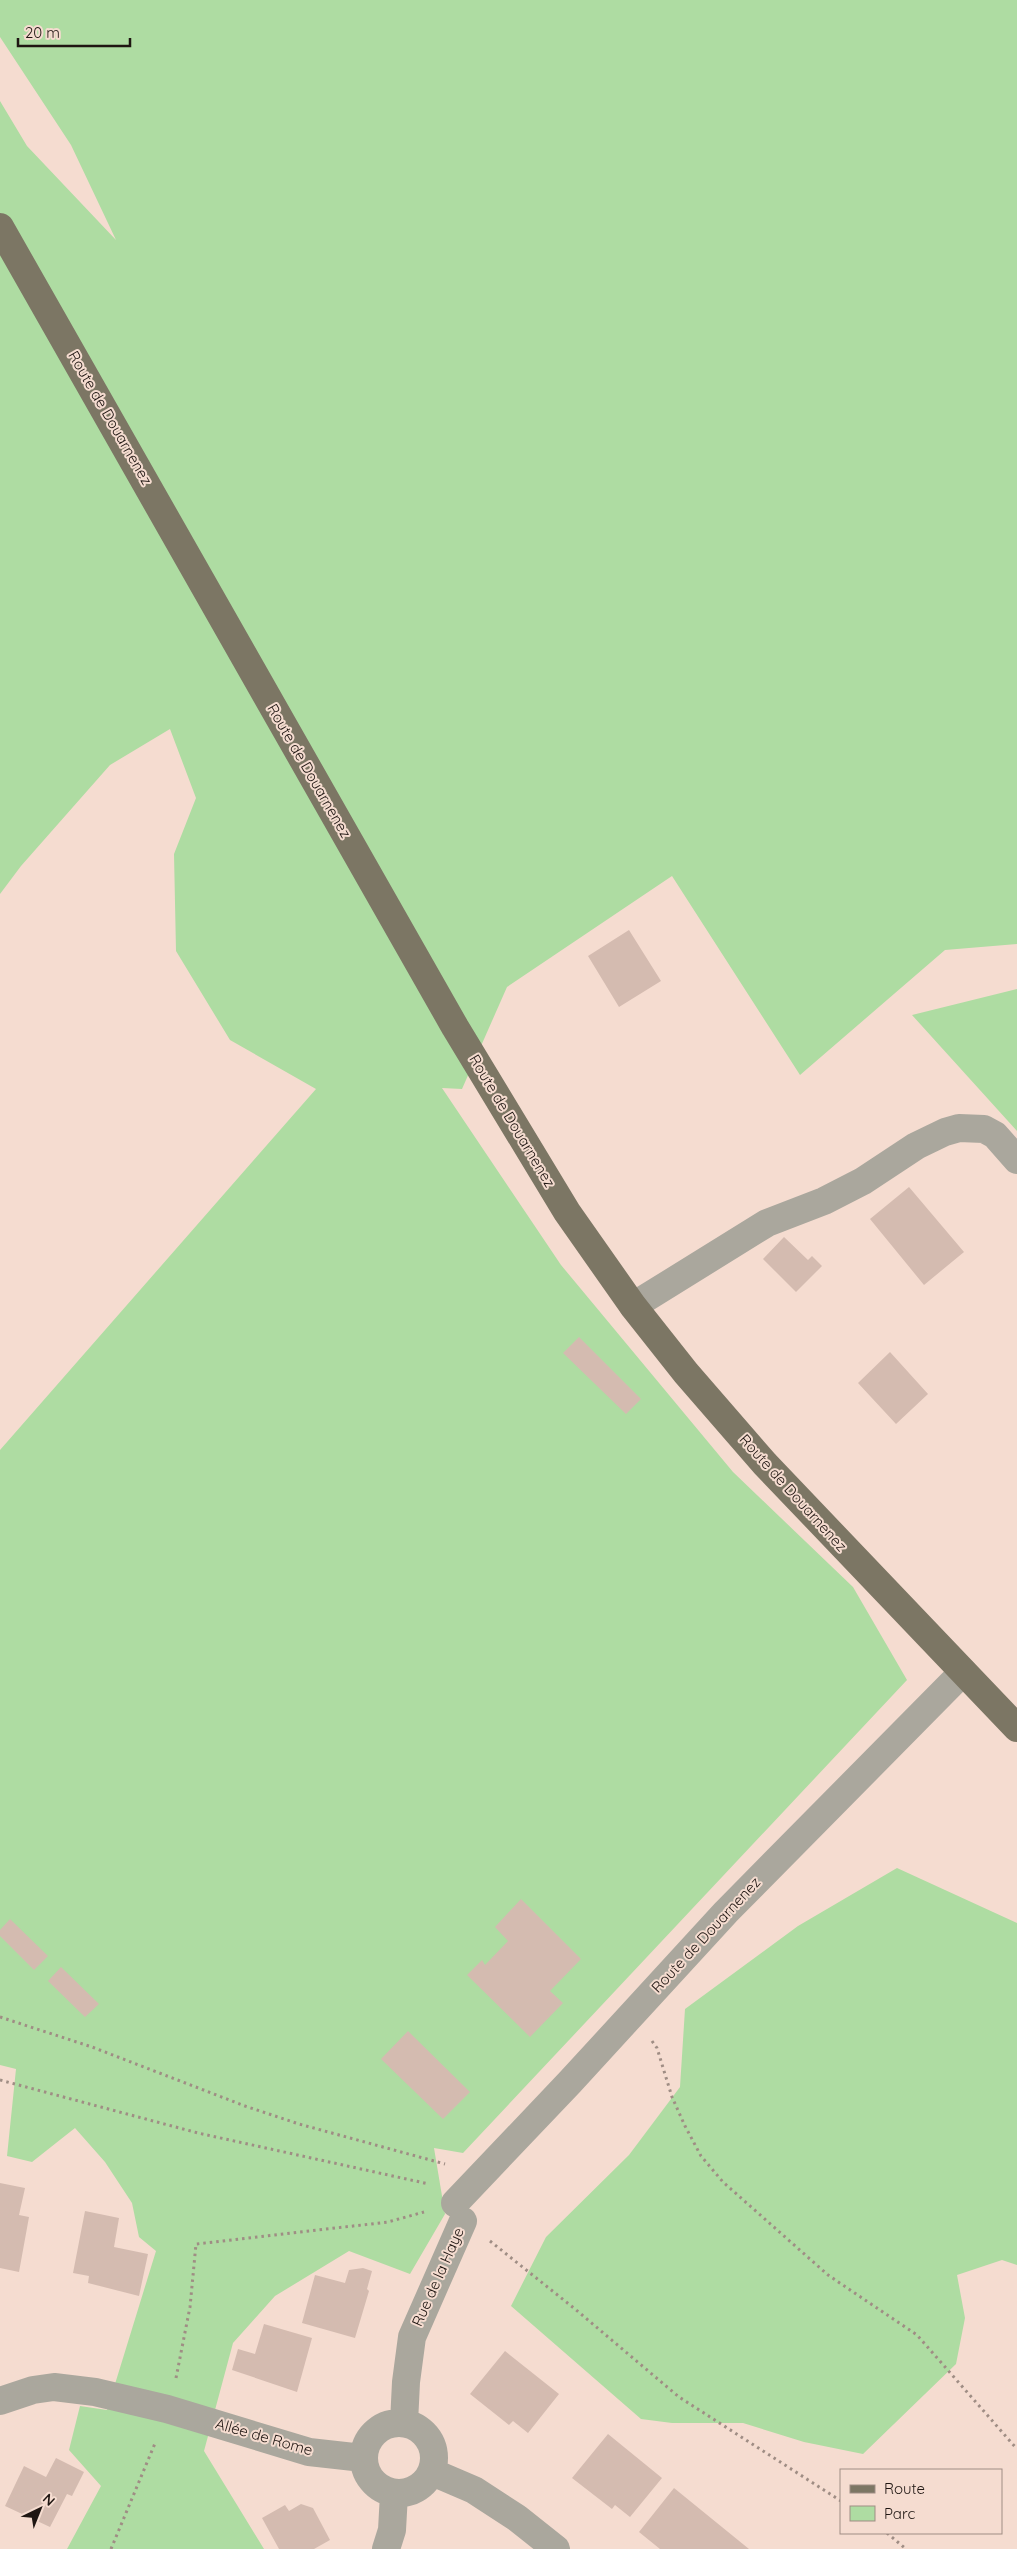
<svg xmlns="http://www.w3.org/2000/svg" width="1017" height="2549" font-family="Quicksand,sans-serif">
<rect width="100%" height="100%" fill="#f5dcd0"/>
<path fill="#aedca2" d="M0,0H1017V944L945,950L800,1075L672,876L507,987L462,1089L442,1088L561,1265L733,1472L853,1587L907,1680L463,2153L434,2148L445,2214L410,2274L349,2251L275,2296L233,2343L204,2451L264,2549H67L101,2486L69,2450L80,2406L107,2410L156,2251L139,2237L132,2203L105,2162L75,2128L32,2162L7,2156L16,2069L0,2065V1450L316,1089L230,1040L176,951L174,854L196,798L170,729L110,765L21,866L0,894V101L27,146L116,240L71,145L0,37Z
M1017,989V1131L912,1015Z
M897,1868L1017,1923V2265L1002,2260L957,2275L965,2318L956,2364L863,2454L804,2442L743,2423H672L641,2419L511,2306L546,2237L629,2155L680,2087L685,2009L798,1926Z"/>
<path fill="#d4bbb0" d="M629,930L661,981L619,1007L588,956Z
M909,1187L964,1252L924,1285L870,1219Z
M784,1237L808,1260L812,1256L822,1266L796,1292L763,1259Z
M579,1337L641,1399L626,1414L563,1353Z
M890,1352L928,1394L896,1424L858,1383Z
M521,1899L581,1959L550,1991L563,2003L530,2037L467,1975L482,1960L485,1965L508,1941L495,1927Z
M10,1919L48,1956L34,1970L0,1936V1930Z
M61,1967L99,2004L85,2017L48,1981Z
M408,2031L470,2092L443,2119L381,2059Z
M0,2183L25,2188L19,2215L29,2217L19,2272L0,2268Z
M85,2211L119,2218L114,2247L148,2254L139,2296L88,2283L89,2276L73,2273Z
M363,2268L372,2271L367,2289L369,2291L355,2338L302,2323L315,2275L345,2283L349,2270Z
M264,2324L312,2338L297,2392L232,2370L238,2349L255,2354Z
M505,2351L559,2394L528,2433L513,2421L509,2425L470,2394Z
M608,2434L662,2478L630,2517L615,2505L612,2509L572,2478Z
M56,2458L84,2472L72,2496L67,2494L50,2527L5,2506L24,2466L46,2477Z
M674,2488L749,2549H660L639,2532Z
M301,2504L313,2508L330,2540L314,2549H279L262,2518L285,2505L289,2511Z"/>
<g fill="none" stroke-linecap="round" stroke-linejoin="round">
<path stroke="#9f8d84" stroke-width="3" stroke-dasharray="2.5 4" stroke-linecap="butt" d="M0,2017L92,2047L245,2106L299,2124L445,2164
M652,2041L657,2048L672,2097L685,2126L701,2156L723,2182L828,2275L917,2335L1017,2449
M0,2080L198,2133L429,2184
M490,2241L575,2309L679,2397L841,2501
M176,2378L190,2307L196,2244L388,2222L424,2212
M887,2533L906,2549
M111,2549L156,2441"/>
<path stroke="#aaa79d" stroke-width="28" d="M633,1306L767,1223L824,1201L863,1181L916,1146L945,1132L959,1128L984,1129L995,1135L1017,1160
M455,2203L570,2082L726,1912L963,1672
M0,2401L33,2390L54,2387L95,2392L167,2409L309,2452L363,2458
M364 2458a35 35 0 1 1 70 0a35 35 0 1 1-70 0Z
M404,2423L406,2382L412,2337L463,2221
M432,2472L474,2490L517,2518L556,2549
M386,2549L392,2530L394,2494"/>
<path stroke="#7c7664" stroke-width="28" d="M0,227L455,1027L567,1212L633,1306L686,1373L765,1464L1017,1728"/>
</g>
<g text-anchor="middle" stroke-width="4" stroke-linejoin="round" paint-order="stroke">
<g font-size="15" fill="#1f1612" stroke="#f5dcd0">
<text transform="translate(110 418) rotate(60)" y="5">Route de Douarnenez</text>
<text transform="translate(309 771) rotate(60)" y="5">Route de Douarnenez</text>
<text transform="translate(512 1121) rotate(59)" y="5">Route de Douarnenez</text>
<text transform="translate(793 1493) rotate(48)" y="5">Route de Douarnenez</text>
<text transform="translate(706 1935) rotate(-47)" y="5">Route de Douarnenez</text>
<text transform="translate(438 2277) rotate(-66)" y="5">Rue de la Haye</text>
<text transform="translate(264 2437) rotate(16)" y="5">Allée de Rome</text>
</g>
</g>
<rect x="840" y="2469" width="162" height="65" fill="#f5dcd0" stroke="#9f8d84"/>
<rect x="850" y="2485" width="25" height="8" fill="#7c7664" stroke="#9f8d84"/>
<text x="884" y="2494" font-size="15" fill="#1f1612">Route</text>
<rect x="850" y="2506" width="25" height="15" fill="#aedca2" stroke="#9f8d84"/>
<text x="884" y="2519" font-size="15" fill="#1f1612">Parc</text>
<g transform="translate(40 2509) rotate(43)" stroke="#f5dcd0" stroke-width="4" paint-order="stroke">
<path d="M0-4L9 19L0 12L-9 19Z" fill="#1f1612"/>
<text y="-8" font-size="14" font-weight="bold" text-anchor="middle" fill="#1f1612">N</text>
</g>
<path d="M18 38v8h112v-8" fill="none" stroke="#1f1612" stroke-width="2.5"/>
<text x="25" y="38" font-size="15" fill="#1f1612" stroke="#f5dcd0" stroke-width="4" paint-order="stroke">20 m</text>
</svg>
